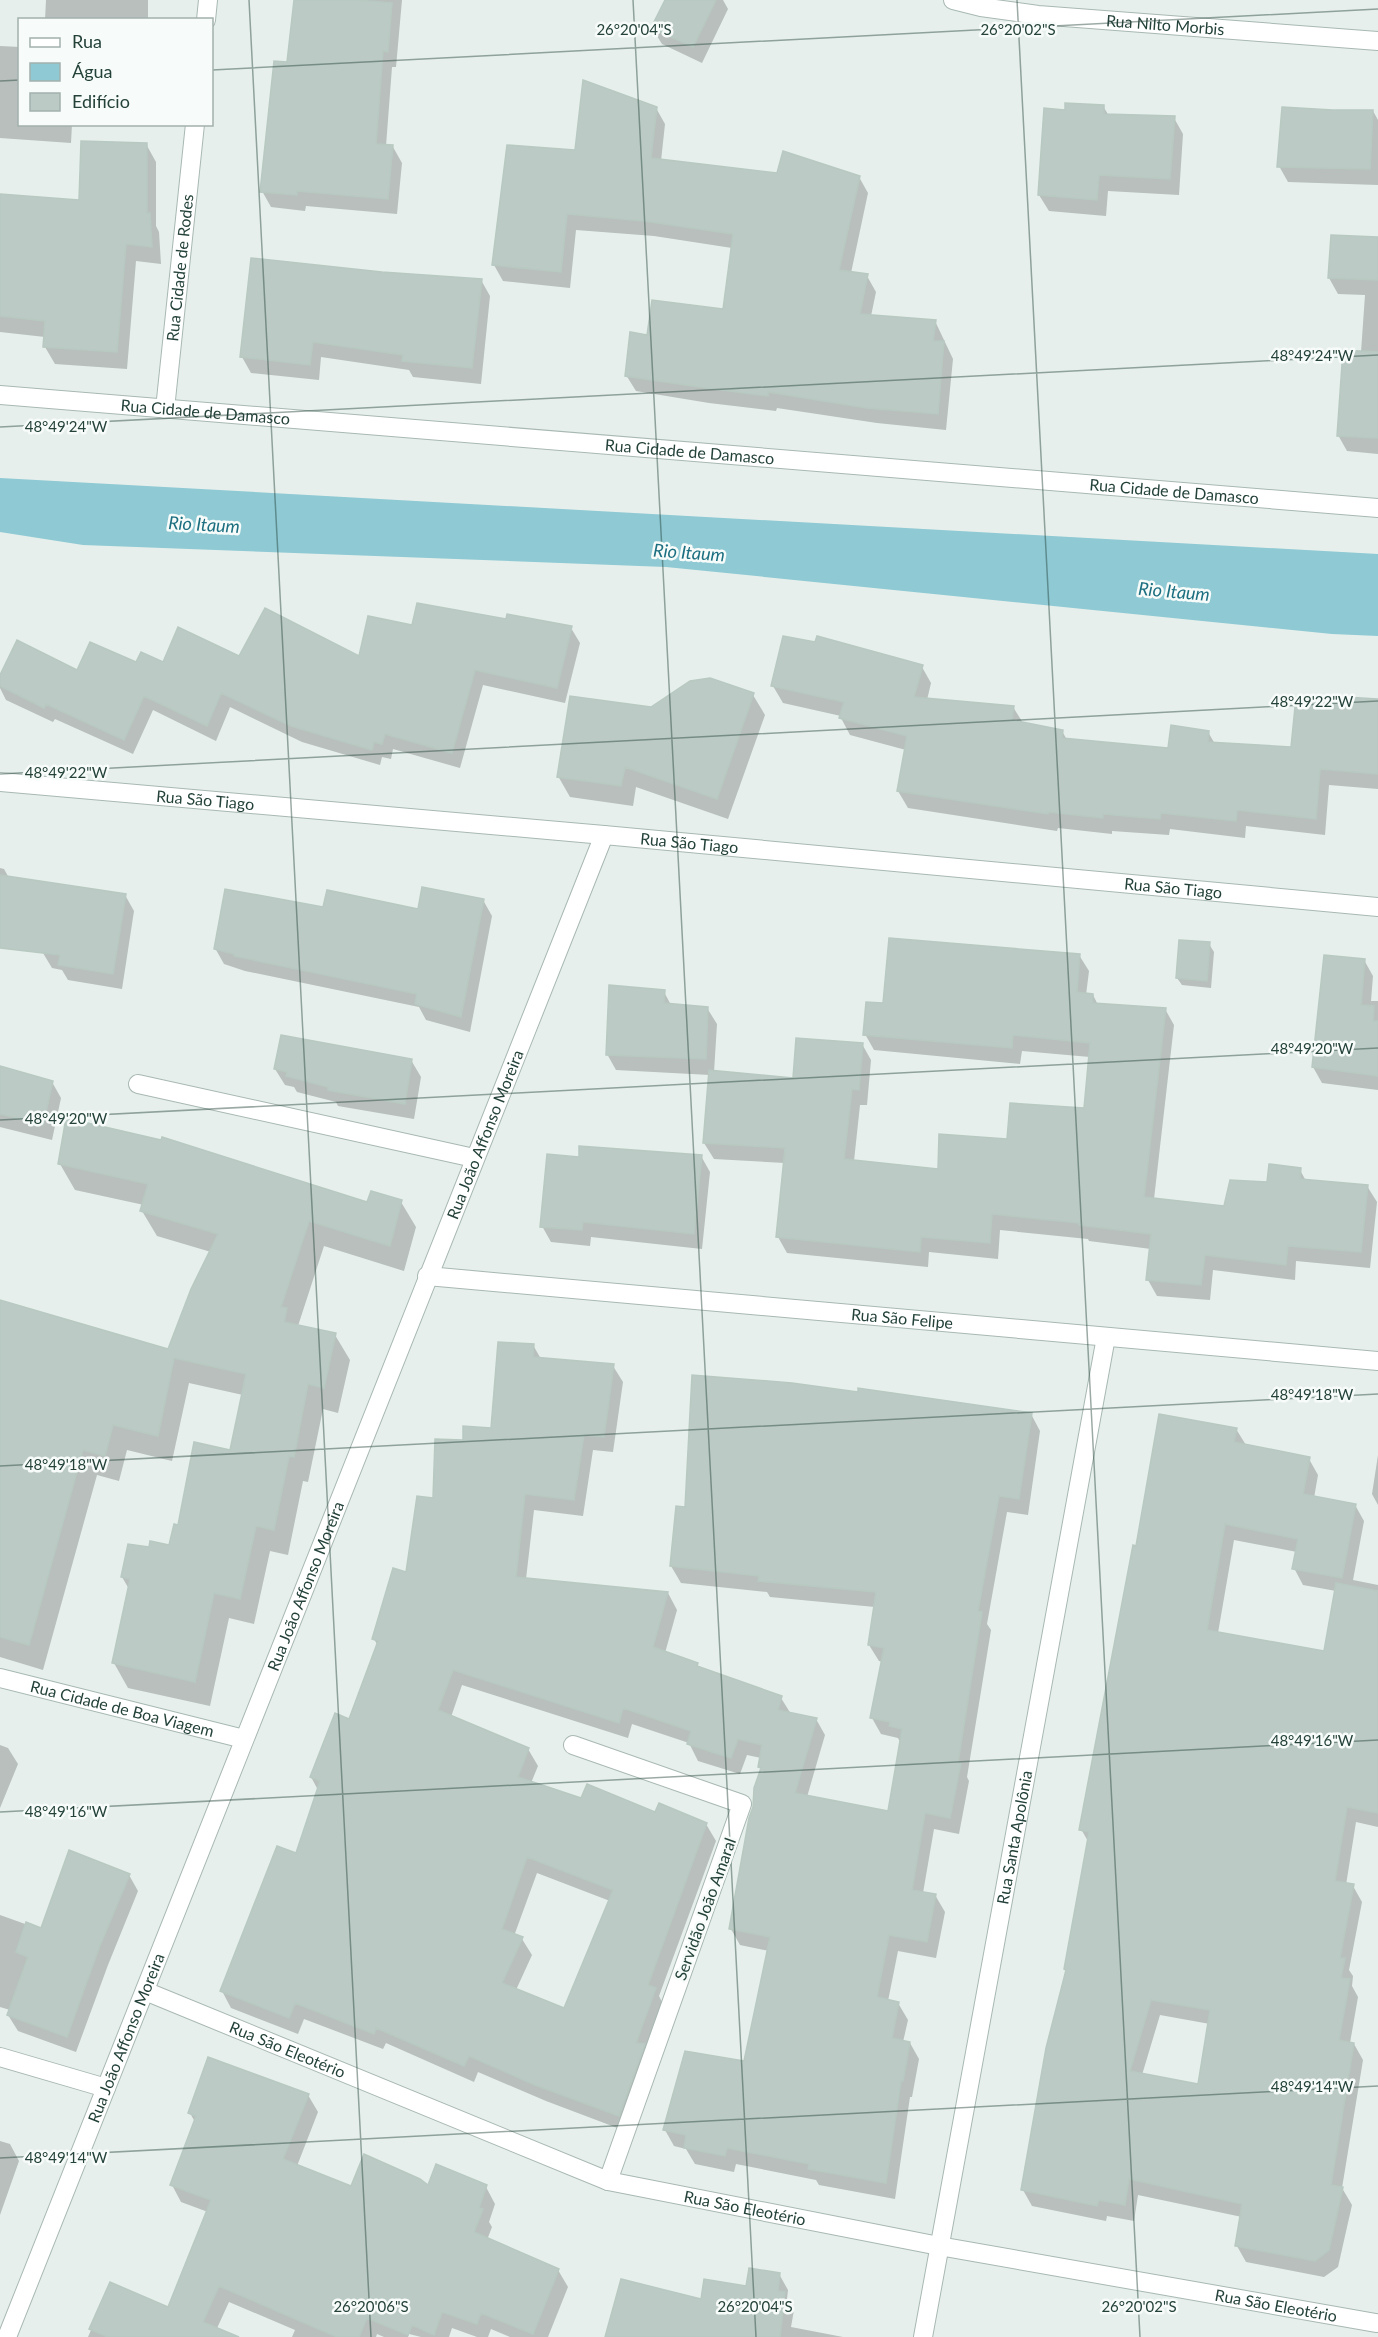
<svg xmlns="http://www.w3.org/2000/svg" width="1378" height="2337" font-family="Lato,sans-serif">
<rect width="100%" height="100%" fill="#e6efeb"/>
<path fill="#8ec9d4" d="M0,478L1378,554V636L1332,634L666,567L83,545L0,532Z"/>
<path fill="#0003" fill-rule="evenodd" d="M46,0H148V20H45Z
M295,0H402L396,67H392L386,146L393,147L402,163L397,214L306,206L305,211L271,207L262,191L288,63Z
M667,0H723L728,9L702,63L662,44L652,28Z
M0,46L20,47V124H72L71,143L0,138Z
M1103,106L1109,116L1174,118L1183,134L1179,195L1108,191L1106,216L1049,211L1039,195L1066,111Z
M656,108L665,124L661,161L778,175L859,177L868,193L851,273L867,276L876,292L871,316L935,321L953,359L946,430L877,423L777,408L776,411L709,403L636,391L626,375L648,336L725,311L732,248L654,236L576,230L570,288L503,281L494,265L577,152Z
M1373,111L1378,120V185L1288,182L1279,166L1333,112Z
M146,144L156,162V226L159,232L161,264L136,261L127,369L55,364L45,347V337L0,332V195L80,201Z
M1378,239V454L1347,451L1338,435L1361,352L1365,295L1338,294L1329,278Z
M384,273L481,280L490,296L481,384L413,377L409,370L321,357L319,380L251,373L242,357Z
M507,621L571,628L580,643L565,703L483,685L460,768L393,749L391,759L382,757L380,765L302,742L230,707L216,741L153,710L133,754L55,719L53,722L6,700L0,688V679L78,672L137,664H164L240,658H360L413,627Z
M922,667L931,683L927,700L1013,707L1023,723L1062,731L1067,740L1170,750L1208,732L1215,744L1292,749L1378,700V789L1329,785L1325,835L1246,826L1245,838L1170,829L1169,835L1112,831V834L1058,828L1057,831L908,808L898,791L906,750L850,735L841,718V716L783,703L773,686Z
M753,695L765,715L728,819L636,787L633,806L570,797L558,776L652,708Z
M0,868L4,869L9,878L125,895L134,911L122,989L68,980L62,970L52,968L43,953L0,931Z
M483,900L492,916L470,1032L426,1020L419,1007L245,971L224,964L215,948L324,909L419,911Z
M1209,944L1214,952L1211,988L1182,985L1177,978Z
M1079,955L1089,971L1086,995H1093L1098,1005L1165,1009L1174,1025L1154,1199L1226,1207L1300,1170L1306,1181L1367,1186L1377,1202L1370,1268L1296,1261L1295,1280L1213,1270L1210,1300L1157,1296L1148,1280L1151,1249L1089,1241L1088,1239L1000,1230L998,1259L929,1252L928,1267L787,1253L778,1237L785,1163L714,1159L704,1143L710,1075L616,1070L607,1054L664,992L671,1005L707,1008L717,1024L714,1072L794,1080L862,1044L871,1060L867,1105H860L854,1161L940,1171L1008,1140L1086,1110L1090,1057L1022,1051L1020,1064L874,1050L865,1034L884,1004Z
M1364,960L1373,976L1371,1001H1378V1090L1322,1083L1313,1067Z
M411,1060L421,1077L414,1119L338,1106L336,1102L297,1092L294,1087L285,1085L275,1069Z
M0,1068L52,1082L61,1098L52,1140L0,1127Z
M701,1156L710,1172L702,1249L591,1237L590,1246L551,1242L542,1226L580,1159Z
M60,1164L368,1204L401,1202L416,1227L404,1271L324,1246L298,1326L335,1335L350,1360L338,1413L323,1409L308,1482L303,1481L288,1555L270,1551L254,1624L229,1618L210,1706L128,1688L114,1663L129,1589L122,1577L150,1549L171,1546L179,1527L231,1452L243,1395L189,1383L172,1461L127,1450L119,1481L97,1475L43,1670L0,1657V1302L169,1351L211,1252L157,1236L142,1211L144,1205L75,1190Z
M533,1345L541,1359L613,1366L623,1382L613,1452L593,1450L583,1516L534,1510L526,1579L668,1593L677,1610L665,1653L697,1665L700,1668L781,1698L791,1714L816,1719L825,1735L807,1797L889,1813L900,1742L898,1738L881,1734L872,1718L883,1662L879,1661L869,1645L875,1607L770,1597L767,1592L681,1583L671,1566L687,1508L1031,1414L1040,1431L1028,1515L1007,1512L987,1624L991,1630L967,1777L969,1781L959,1834L934,1829L923,1893L935,1895L945,1912L936,1958L898,1951L888,2001L898,2003L908,2020L903,2042L910,2043L919,2059L912,2097H910L895,2199L819,2185L816,2180L736,2164L734,2172L695,2164L686,2149L674,2146L665,2130L745,2063L769,1951L740,1945L731,1929L762,1770L760,1767L761,1758L747,1755L740,1774L698,1761L689,1743L632,1724L628,1738L462,1685L451,1717L528,1749L538,1766L531,1783L582,1800L706,1824L716,1841L659,1996L664,2006L628,2132L546,2101L478,2072L474,2082L386,2043L383,2049L304,2019L298,2034L231,2008L222,1991L297,1855L318,1790L311,1777L350,1721L378,1646L374,1639L407,1574L434,1499L464,1442L492,1430ZM537,1873L610,1901L565,2010L516,1990L532,1955L522,1939L514,1936Z
M1236,1429L1246,1445L1309,1459L1318,1475L1314,1498L1355,1505L1364,1521L1353,1580L1378,1585V1827L1356,1822L1346,1885L1353,1886L1362,1902L1349,1970L1353,1976L1352,1986L1358,1997L1350,2043L1354,2044L1363,2060L1342,2188L1352,2205L1338,2267L1324,2277L1246,2262L1237,2246L1242,2217L1138,2195L1134,2221L1107,2216L1106,2221L1032,2206L1023,2190L1067,1973L1065,1969L1089,1843L1081,1829L1137,1548ZM1234,1540L1297,1552L1294,1568L1303,1585L1336,1591L1325,1653L1218,1633ZM1160,2015L1210,2024L1199,2085L1142,2075Z
M1378,1455V1505L1372,1494Z
M0,1745L8,1748L18,1764L0,1808Z
M129,1875L138,1891L108,1965L76,2052L18,2031L8,2015L10,2010L0,2007V1915L42,1930Z
M308,2095L318,2112L297,2166L352,2188L486,2187L495,2204L489,2222L492,2227L487,2240L558,2270L568,2287L548,2337H510L491,2329L488,2337H477L452,2328L449,2337H421L409,2334L408,2337H384L377,2334L376,2337H292L295,2330L229,2302L213,2337H88L111,2284L169,2309L208,2212L181,2202L172,2185L195,2122L190,2113Z
M0,2141L10,2144L19,2161L0,2215Z
M779,2274L788,2290L787,2299L794,2310L791,2327L843,2337H607L702,2300L747,2288Z"/>
<path fill="#bbcac4" stroke="#b8c9c2" stroke-width="1.5" fill-rule="evenodd" d="M294,0H357L392,3L388,52L383,51L376,144L393,145L388,199L297,191V195L260,192L274,61L287,62Z
M665,0H716L693,47L651,28Z
M583,80L657,107L651,158L777,173L783,151L860,176L839,270L868,274L860,314L936,320L933,341H944L938,414L867,408L768,392V396L699,387L625,376L630,332L647,335L652,300L723,309L733,234L644,221L567,214L561,272L492,265L507,145L575,150Z
M1065,103L1104,105V114L1175,116L1170,179L1099,175L1097,200L1038,195L1044,108L1065,110Z
M1282,107L1333,110H1373L1370,169L1277,167Z
M81,141L147,143V213H150L152,247L126,244L117,352L43,347L45,321L0,316V194L79,200Z
M1331,235L1378,237V280L1328,278Z
M251,258L382,272L482,279L472,368L402,361L403,355L313,342L310,365L240,357Z
M1343,350L1378,352V438L1337,436Z
M417,603L506,619L507,614L572,626L557,688L475,670L452,753L385,734L382,744L374,742L372,750L291,726L221,693L207,726L144,696L124,740L46,704L44,708L0,686V675L17,640L77,670L90,642L136,662L141,652L163,662L178,627L239,656L265,608L359,656L368,616L412,625Z
M783,636L815,642L817,636L923,665L914,697L1014,706L1012,720L1063,730L1062,738L1168,748L1171,725L1209,731L1208,742L1291,747L1296,697L1330,699V696L1378,699V774L1320,769L1316,819L1237,810L1236,821L1161,813L1160,819L1103,814V818L1048,812V814L897,791L907,736L839,718L844,702L771,686Z
M710,678L754,693L717,799L625,767L621,786L557,777L570,696L651,707L690,681Z
M0,875L126,894L113,974L58,965L60,955L0,948Z
M422,887L484,899L461,1017L415,1004L417,994L234,956V954L214,949L225,889L323,907L327,890L418,909Z
M889,938L1080,954L1077,992L1093,994V1003L1166,1008L1144,1197L1224,1206L1230,1180L1267,1182L1269,1164L1301,1168L1300,1179L1368,1185L1361,1252L1288,1246L1286,1265L1205,1255L1201,1285L1146,1280L1151,1234L1079,1225V1223L992,1214L990,1243L921,1237L920,1252L776,1237L785,1148L703,1143L709,1070L793,1078L796,1038L863,1043L859,1090L852,1089L844,1159L938,1169L939,1134L1007,1139L1010,1103L1084,1108L1090,1043L1013,1035L1012,1048L863,1035L866,1002L883,1003Z
M1179,940L1210,942L1207,981L1176,978Z
M1324,955L1365,959L1361,1005L1374,1006L1373,1021H1378V1076L1312,1067Z
M609,985L665,990L664,1003L708,1007L706,1059L606,1055Z
M281,1035L412,1059L405,1104L328,1090V1087L286,1076L287,1072L274,1069Z
M0,1066L53,1081L43,1125L0,1114Z
M66,1118L161,1140L162,1137L367,1202L371,1191L402,1200L390,1246L309,1221L281,1307L287,1308L284,1322L336,1333L324,1388L308,1384L294,1457L289,1456L274,1530L256,1526L240,1599L214,1593L195,1682L112,1663L130,1579L121,1577L128,1544L149,1547L150,1541L169,1545L174,1524L178,1525L194,1442L230,1450L246,1374L174,1358L158,1436L113,1425L105,1456L83,1450L29,1645L0,1637V1300L168,1349L191,1289L218,1234L140,1211L148,1184L58,1164Z
M579,1146L702,1155L694,1234L583,1222L582,1230L540,1227L547,1154L579,1157Z
M498,1342L534,1344L533,1357L614,1364L604,1437L584,1435L574,1500L525,1494L516,1577L668,1592L653,1647L698,1663L697,1666L782,1696L778,1710L817,1718L795,1793L888,1811L902,1729L889,1726L890,1722L870,1718L884,1648L868,1645L876,1592L758,1581L759,1576L670,1566L676,1506L685,1507L692,1375L792,1383L858,1392V1388L1032,1413L1019,1499L999,1496L978,1611L982,1612L958,1763H961L950,1818L925,1813L912,1890L936,1894L927,1942L889,1935L877,1997L899,2002L892,2038L910,2042L903,2081H901L886,2183L808,2169L809,2164L727,2148L725,2156L684,2148L686,2135L663,2130L685,2051L744,2061L770,1937L729,1929L749,1818L753,1807L754,1788L761,1768L758,1767L762,1745L738,1739L731,1758L687,1744L691,1731L623,1708L619,1723L453,1670L438,1710L529,1748L518,1777L581,1798L587,1784L655,1812L659,1803L707,1823L648,1985L656,1988L636,2043L645,2044L619,2116L535,2085L469,2056L464,2066L376,2028L374,2034L295,2003L289,2018L220,1991L277,1846L296,1853L320,1781L310,1777L335,1713L349,1719L378,1641L372,1639L393,1568L406,1572L417,1496L433,1498L435,1439L463,1440V1426L491,1428ZM527,1857L613,1890L564,2008L502,1983L523,1937L502,1929Z
M1159,1414L1237,1428L1234,1442L1310,1457L1303,1494L1356,1504L1342,1578L1292,1569L1298,1539L1225,1524L1207,1630L1324,1651L1336,1583L1378,1591V1813L1347,1807L1335,1881L1354,1884L1340,1958H1345L1341,1978L1350,1979L1339,2040L1354,2043L1331,2185L1343,2187L1329,2250L1315,2261L1235,2246L1242,2204L1129,2179L1125,2205L1099,2200L1097,2206L1021,2190L1046,2048L1066,1970L1064,1969L1089,1832L1079,1830L1133,1545L1136,1546ZM1151,2000L1210,2010L1198,2084L1130,2071Z
M69,1850L130,1874L99,1948L67,2037L7,2015L28,1957L16,1952L26,1922L41,1928Z
M208,2057L309,2094L283,2159L351,2186L364,2154L420,2179L428,2185L436,2164L487,2185L479,2208L483,2209L474,2232L559,2269L533,2334L481,2313L477,2324L442,2312L434,2335L412,2325L408,2335L367,2318L359,2337H337L219,2286L203,2322L239,2337H108L89,2329L110,2282L168,2307L211,2200L170,2185L196,2116L188,2113Z
M749,2268L780,2273L778,2291L785,2292L780,2337H605L621,2279L701,2299L704,2279L746,2286Z"/>
<g fill="none" stroke-linecap="round" stroke-linejoin="round">
<defs>
<g id="street">
<path id="s1" d="M953,0L981,7L1038,15L1378,41"/>
<path d="M206,20L208,0"/>
<path id="s2" d="M0,395L1378,508"/>
<path id="s3" d="M165,409L195,124"/>
<path id="s4" d="M0,782L604,835L1378,907"/>
<path d="M138,1084L474,1158"/>
<path id="s5" d="M427,1276L1378,1361"/>
<path id="s6" d="M0,1678L244,1739"/>
<path d="M573,1745L742,1804L608,2181"/>
<path id="s7" d="M145,1991L608,2181L939,2246L1376,2323"/>
<path d="M0,2057L106,2088"/>
<path id="s8" d="M7,2337L604,835"/>
<path id="s9" d="M923,2337L1106,1337"/>
</g>
</defs>
<use href="#street" stroke="#a8b8b2" stroke-width="20"/>
<use href="#street" stroke="#fff" stroke-width="18"/>
</g>
<path fill="none" stroke="#24423a" stroke-width="1.5" stroke-opacity="0.45" d="M249,0L371,2337M633,0L756,2337M1017,0L1140,2337M212,70L1378,9M0,81L20,80M0,427L1378,355M0,774L1378,701M0,1120L1378,1048M0,1466L1378,1394M0,1812L1378,1740M0,2158L1378,2086"/>
<g text-anchor="middle" stroke-width="5" stroke-linejoin="round" paint-order="stroke">
<g font-size="16" fill="#24423a" stroke="#f7fbf9">
<text dy="6" stroke="none"><textPath href="#s1" startOffset="214">Rua Nilto Morbis</textPath></text>
<text dy="6" stroke="none"><textPath href="#s3" startOffset="142">Rua Cidade de Rodes</textPath></text>
<text dy="6" stroke="none"><textPath href="#s2" startOffset="206">Rua Cidade de Damasco</textPath></text>
<text dy="6" stroke="none"><textPath href="#s2" startOffset="692">Rua Cidade de Damasco</textPath></text>
<text dy="6" stroke="none"><textPath href="#s2" startOffset="1178">Rua Cidade de Damasco</textPath></text>
<text dy="6" stroke="none"><textPath href="#s4" startOffset="206">Rua São Tiago</textPath></text>
<text dy="6" stroke="none"><textPath href="#s4" startOffset="692">Rua São Tiago</textPath></text>
<text dy="6" stroke="none"><textPath href="#s4" startOffset="1178">Rua São Tiago</textPath></text>
<text dy="6" stroke="none"><textPath href="#s8" startOffset="1294">Rua João Affonso Moreira</textPath></text>
<text dy="6" stroke="none"><textPath href="#s5" startOffset="477">Rua São Felipe</textPath></text>
<text dy="6" stroke="none"><textPath href="#s8" startOffset="808">Rua João Affonso Moreira</textPath></text>
<text dy="6" stroke="none"><textPath href="#s6" startOffset="126">Rua Cidade de Boa Viagem</textPath></text>
<text dy="6" stroke="none"><textPath href="#s9" startOffset="508">Rua Santa Apolônia</textPath></text>
<text transform="translate(705 1909) rotate(-70)" y="6">Servidão João Amaral</text>
<text dy="6" stroke="none"><textPath href="#s8" startOffset="322">Rua João Affonso Moreira</textPath></text>
<text dy="6" stroke="none"><textPath href="#s7" startOffset="154">Rua São Eleotério</textPath></text>
<text dy="6" stroke="none"><textPath href="#s7" startOffset="640">Rua São Eleotério</textPath></text>
<text dy="6" stroke="none"><textPath href="#s7" startOffset="1180">Rua São Eleotério</textPath></text>
</g>
<g font-size="18" font-style="italic" fill="#1c6f80" stroke="#f7fbf9">
<text transform="translate(204 525) rotate(3)" y="6">Rio Itaum</text>
<text transform="translate(689 553) rotate(4)" y="6">Rio Itaum</text>
<text transform="translate(1174 592) rotate(5)" y="6">Rio Itaum</text>
</g>
</g>
<g font-size="15" text-anchor="middle" fill="#24423a" stroke="#f7fbf9" stroke-width="5" stroke-linejoin="round" paint-order="stroke">
<text x="634" y="35">26°20'04"S</text>
<text x="1018" y="35">26°20'02"S</text>
<text x="1312" y="361">48°49'24"W</text>
<text x="66" y="432">48°49'24"W</text>
<text x="1312" y="707">48°49'22"W</text>
<text x="66" y="778">48°49'22"W</text>
<text x="1312" y="1054">48°49'20"W</text>
<text x="66" y="1124">48°49'20"W</text>
<text x="1312" y="1400">48°49'18"W</text>
<text x="66" y="1470">48°49'18"W</text>
<text x="1312" y="1746">48°49'16"W</text>
<text x="66" y="1817">48°49'16"W</text>
<text x="1312" y="2092">48°49'14"W</text>
<text x="66" y="2163">48°49'14"W</text>
<text x="371" y="2312">26°20'06"S</text>
<text x="755" y="2312">26°20'04"S</text>
<text x="1139" y="2312">26°20'02"S</text>
</g>
<rect x="18" y="18" width="195" height="108" fill="#f7fbf9" stroke="#a3b1ad" stroke-width="1.5"/>
<rect x="30" y="38" width="30" height="9" fill="#ffffff" stroke="#a3b1ad" stroke-width="1.5"/>
<text x="72" y="48" font-size="18" fill="#24423a">Rua</text>
<rect x="30" y="63" width="30" height="18" fill="#8ec9d4" stroke="#a3b1ad" stroke-width="1.5"/>
<text x="72" y="78" font-size="18" fill="#24423a">Água</text>
<rect x="30" y="93" width="30" height="18" fill="#bbcac4" stroke="#a3b1ad" stroke-width="1.5"/>
<text x="72" y="108" font-size="18" fill="#24423a">Edifício</text>
</svg>
